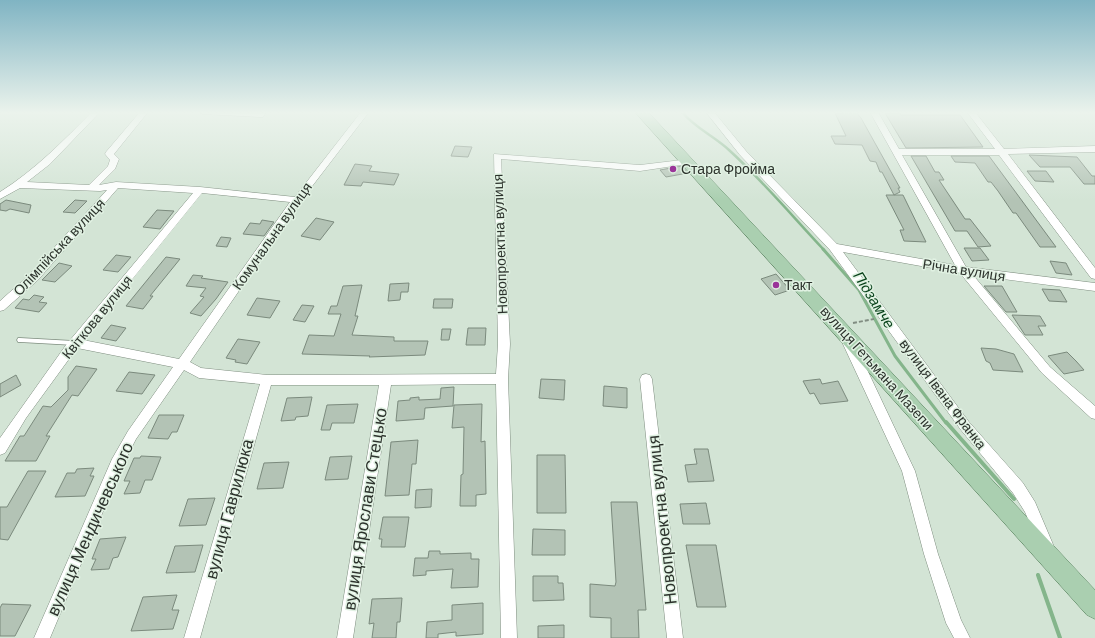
<svg xmlns="http://www.w3.org/2000/svg" width="1095" height="638" font-family="Barlow,sans-serif">
<rect width="100%" height="100%" fill="#d3e4d5"/>
<g fill="none" stroke-linecap="round" stroke-linejoin="round">
<path stroke="#84b58b" stroke-width="2.5" d="M682,112C695,128 714,136 729,150C763,181 793,217 824,250"/>
<path stroke="#84b58b" stroke-width="3" d="M823,249L859,290L895,356L946,423"/>
<path stroke="#84b58b" stroke-width="4" d="M946,422L1014,499
M1038,575L1060,638"/>
</g>
<path fill="#b3c3b5" stroke="#7b8a7d" d="M841,112H856L861,118L900,188H898L900,192L894,195H903L926,242L904,241L900,230H904L886,195H894L882,172H880L876,162L870,161L862,145L835,144L831,136H846L835,113L843,114Z
M885,113H900L901,115H960L983,147L906,148Z
M455,146L472,147L468,157L451,156Z
M1029,155L1077,157L1092,176H1095V184H1084L1070,167H1040Z
M911,156H926L935,172H939L944,180H939L965,219H970L991,246L978,247L967,231H955Z
M951,156H989L1056,247H1040L1016,213H1013L998,191L991,182H988L975,163L955,162Z
M355,164L372,166L369,171L399,174L394,185L363,182L361,186L344,185Z
M682,166L688,173L666,177L660,170Z
M1027,171H1046L1054,182L1035,181Z
M6,200L31,205L29,213L10,209L6,211L0,210V204Z
M75,200L87,201L75,213L63,212Z
M157,210L174,211L160,229L143,227Z
M316,218L334,222L320,240L301,236Z
M262,220L274,222L264,236L243,234L250,223L260,224Z
M221,237L231,238L227,247L216,246Z
M964,248H980L989,260L972,261Z
M116,255L131,257L118,272L103,270Z
M166,257L180,259L150,296H153L143,309L126,306Z
M1050,261L1066,263L1072,275L1056,273Z
M59,263L72,266L55,282L42,280Z
M776,274L790,290L775,295L761,279Z
M193,275L203,276L201,278L228,282L216,299L201,316L190,313L204,297L200,296L206,288L186,286Z
M409,283L408,292H401L400,300L388,301L390,284Z
M362,285L355,316H358L352,335L394,337V341H428L425,355L369,357L370,356L302,354L309,335L334,336L341,314H328L331,306H337L343,286Z
M984,286H1002L1017,312H1006Z
M1042,289L1060,290L1067,302L1049,301Z
M34,295L44,297L39,302L47,303L39,312L15,308L23,299L29,300Z
M257,298L280,301L270,318L247,315Z
M434,299H453L452,308H433Z
M302,305L314,306L305,322L293,320Z
M1012,315L1040,316L1046,326H1038L1043,335H1025Z
M111,325L126,328L116,341L101,338Z
M468,328H486L485,345H466Z
M442,329H451L449,340H441Z
M238,339L260,342L247,364L235,362L236,360L226,358Z
M981,348L996,349L1014,354L1023,372L993,370L990,363L986,361Z
M1067,352L1076,361L1084,370L1064,374L1048,356Z
M76,366L97,369L78,396L72,395L46,436H50L36,461H5L20,436H24L43,406L51,407L68,390V377Z
M129,372L155,375L142,394L116,391Z
M16,375L21,385L0,397V384Z
M541,379L565,380L564,400L539,398Z
M820,379L822,384L838,381L848,401L820,404L814,393L810,394L803,381Z
M604,386L627,388V408L603,406Z
M454,387L453,406L425,408L424,419L396,421L398,401L410,400V398L419,397V400L440,399L441,388Z
M312,397L308,416L296,417L295,420L281,421L287,398Z
M358,404L354,423H332L330,430H321L327,405Z
M482,404L481,442L485,441L486,494L476,495V506H460L461,475L463,474L464,427L452,428L454,405Z
M159,415H184L177,432H172L168,439L148,438Z
M418,440L416,464H412L409,495L385,496L391,442Z
M694,449H708L714,481L688,482L685,465L697,464Z
M537,455H565L566,513H537Z
M141,456L161,457L152,480H145L140,493L124,494L130,481H124L134,458H140Z
M352,456L348,479L325,480L330,457Z
M289,462L283,488L257,489L264,463Z
M94,468L90,476H94L85,496L55,497L67,473H75L77,469Z
M28,471H46L8,540L0,539V507H7Z
M432,489L431,507L415,508L416,490Z
M215,498L206,525L179,526L188,499Z
M611,502H637L646,610H638L639,638H611V618L590,617V584L615,586L616,582Z
M706,503L710,524H683L680,504Z
M383,517H409L405,547H381L382,539H379Z
M533,529L565,530V555H532Z
M126,537L118,557L113,558L109,569L91,570L96,559H92L100,539Z
M203,545L195,572L166,573L175,546Z
M686,545H716L726,607H697Z
M429,551H440V554L471,553V559H479L478,587L451,588L453,569L426,571V575L413,576L415,558H428Z
M533,576H558V583H563L564,600L533,601Z
M177,595L172,610H179L173,629L131,631L143,597Z
M402,598L400,622H397L396,638H372L374,623L369,624L372,599Z
M483,603V634L456,636V632L438,634V638H426L427,622L452,620V605Z
M2,604L31,605L15,636H0V608Z
M564,625V638H538V626Z"/>
<g fill="none" stroke-linecap="round" stroke-linejoin="round">
<defs>
<path id="lane" d="M18,338H20L74,341H76L77,343L76,345H74L20,342H18L17,340Z"/>
<path id="street" d="M92,112H100L50,164L27,182L89,185L108,166L110,160L105,154L106,152L140,112H148L114,154L119,159L115,169L99,185L116,182L200,187L295,197L361,112H369L300,202L190,362L201,368L267,375L496,374L498,344L494,154L640,165L690,159L691,161L687,164L640,171L501,159L510,344L508,379L517,638H501L496,384L391,385L353,638H337L379,385H271L200,638H184L260,384L199,378L184,370L136,439L122,466L50,638H34L112,459L128,431L173,367L77,348L26,418L5,453L0,455V438L66,345L193,193L118,188L38,280L4,310L0,311V301L30,274L107,190L100,191L20,188L0,199V192C35,170 63,141 92,112ZM202,193L290,202L179,359L83,340Z
M199,112H266L263,117H260L203,114Z
M706,112H714L746,151L837,244L955,265L870,112H878L899,149H995L967,112H975L1004,149L1095,146V152L1008,154L1095,268V279L1091,278L999,155H902L966,267L1095,283V291L973,275L1050,367L1095,406V419L1091,418L1042,373L960,273L843,252L969,422L1023,483L1035,502L1052,542L1054,547L1052,552L1047,554L1042,552L1025,512L1013,493L961,430L830,250L740,155Z
M848,337L852,339L854,342L915,471L938,554L961,620L970,638H954L946,623L924,554L902,471L842,342L844,339Z
M646,374L650,375L652,379L683,638H667L640,379L642,375Z"/>
<path id="primary" d="M635,112H648L1095,590V619L1087,615Z"/>
</defs>
<use href="#lane" stroke="#7e8d7f" stroke-width="1.5"/>
<use href="#street" stroke="#7e8d7f" stroke-width="1"/>
<use href="#primary" stroke="#59835f" stroke-width="1"/>
<path stroke="#818d82" stroke-width="2" stroke-dasharray="4 2" stroke-linecap="butt" d="M853,323L874,319"/>
<use href="#lane" fill="#fff" fill-rule="evenodd"/>
<use href="#street" fill="#fff" fill-rule="evenodd"/>
<use href="#primary" fill="#aacfb0" fill-rule="evenodd"/>
</g>
<linearGradient id="sky" x2="0" y2="1"><stop stop-color="#80b4c3"/><stop offset="0.56" stop-color="#ebf3ec"/><stop offset="1" stop-color="#ebf3ec" stop-opacity="0"/></linearGradient>
<rect width="1095" height="201" fill="url(#sky)"/>
<g fill="#9a3499" stroke="#e0f1e2" stroke-width="1.5">
<circle cx="673" cy="169" r="4"/>
<circle cx="776" cy="285" r="4"/>
</g>
<g text-anchor="middle" stroke-width="3" stroke-linejoin="round" paint-order="stroke">
<g font-size="14" fill="#2c322c" stroke="#e0f1e2" text-anchor="start">
<text x="681" y="174">Стара Фройма</text>
<text x="784" y="290">Такт</text>
</g>
<g font-size="14" fill="#2c322c" stroke="#e0f1e2">
<text transform="translate(272 236) rotate(-55)" y="5">Комунальна вулиця</text>
<text transform="translate(500 244) rotate(-92)" y="5">Новопроектна вулиця</text>
<text transform="translate(59 247) rotate(-47)" y="5">Олімпійська вулиця</text>
<text transform="translate(964 270) rotate(9)" y="5">Річна вулиця</text>
<text transform="translate(97 317) rotate(-51)" y="5">Квіткова вулиця</text>
<text transform="translate(877 368) rotate(48)" y="5">вулиця Гетьмана Мазепи</text>
<text transform="translate(943 394) rotate(53)" y="5">вулиця Івана Франка</text>
</g>
<g font-size="15" font-style="italic" fill="#053f17" stroke="#e0f1e2">
<text transform="translate(874 300) rotate(58)" y="5">Підзамче</text>
</g>
<g font-size="17" fill="#2c322c" stroke="#e0f1e2">
<text transform="translate(229 509) rotate(-75)" y="6">вулиця Гаврилюка</text>
<text transform="translate(365 509) rotate(-81)" y="6">вулиця Ярослави Стецько</text>
<text transform="translate(662 520) rotate(-96)" y="6">Новопроектна вулиця</text>
<text transform="translate(90 529) rotate(-66)" y="6">вулиця Мендичевського</text>
</g>
</g>
</svg>
